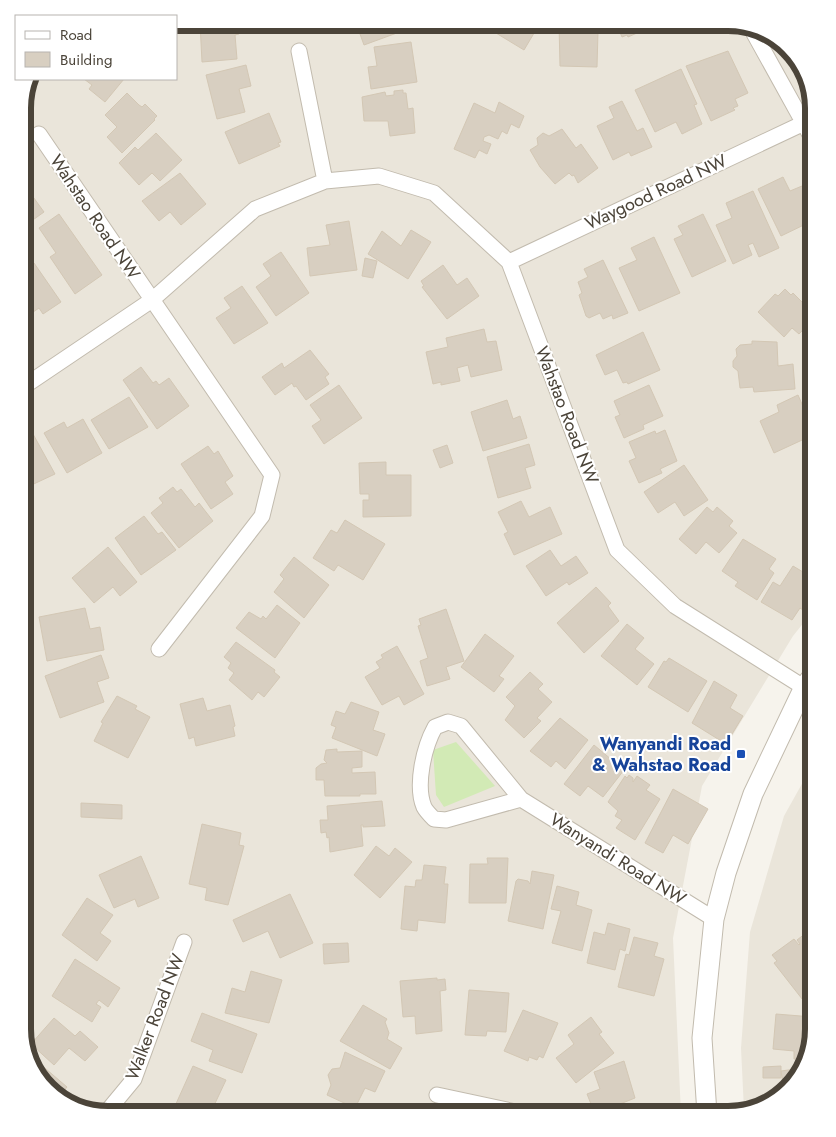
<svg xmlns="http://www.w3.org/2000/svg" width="836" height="1137" font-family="Jost,sans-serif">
<rect width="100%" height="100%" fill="#f6f3ec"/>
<path fill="#eae5da" d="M176,23H733L771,34L802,65L813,109V611L793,636L702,786L673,938L681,1114H103L65,1103L34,1072L23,1028V103L29,79H176Z
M813,764V1029L802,1072L771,1103L744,1110L741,1048L750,932L784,816Z"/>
<path fill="#d2eab5" d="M456,742L495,786L444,807L436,795L433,750Z"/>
<path fill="#d8cfc1" stroke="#d3c7b4" d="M200,23H238L239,34L235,35L237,59L202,62Z
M356,23H415L416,26L364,45Z
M486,23H540L524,50L491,30L492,28L486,24Z
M559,23H583L582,30L598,31L597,67L560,66Z
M616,23H656L657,24L628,37L627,35L622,37Z
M680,23H696L683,29Z
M411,42L417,82L371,89L368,67L377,66L374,47Z
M728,51L748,93L735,99L738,106L733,108L735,110L711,121L686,66Z
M246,65L251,86L239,89L245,112L217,119L206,75Z
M681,69L697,104L694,105L702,124L682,134L676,122L655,132L635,90Z
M84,79H124L105,102L89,89L92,85Z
M403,90V93H406L408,109L413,108L415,133L390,136L388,121H364L362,97L385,92L386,96L394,95V91Z
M127,93L139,105L142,107L145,104L157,116L154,119L155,120L122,153L107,137L117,127L105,115Z
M622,101L637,131L643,128L652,147L631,156L629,152L613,160L597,126L614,118L609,107Z
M499,102L524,116L519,128L511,124L507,134L502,131L498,139L489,135L484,137L483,141L491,144L487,154L479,150L475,158L454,149L474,103L495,113Z
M269,113L281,142L278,143L280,146L239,164L225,132Z
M562,129L576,148L581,144L598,168L578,183L574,175L572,176L569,173L555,184L540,167L530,150L538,145L537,138L543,133L549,136Z
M156,133L182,160L160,181L152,173L139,185L119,163L135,147L138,150Z
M180,173L206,204L181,225L170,212L159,221L142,201Z
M783,177L790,191L802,186L813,211V226L810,222L781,236L758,189Z
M753,191L779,248L759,257L753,243L748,245L752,255L733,264L716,225L732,218L726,203Z
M31,194L44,212L23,227V199Z
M59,214L102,275L75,294L50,257L56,253L39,228Z
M703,214L726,261L692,277L674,239L683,235L678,226Z
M349,221L357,270L310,276L307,248L330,245L326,225Z
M411,230L431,242L408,279L368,254L382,231L401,246Z
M654,237L680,293L639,311L619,268L637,260L631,248Z
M281,252L309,293L276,316L256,287L271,276L263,264Z
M365,258L377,261L373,278L362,276Z
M603,260L628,313L613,319L612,315L603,319L600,313L589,318L586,316L579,295L582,293L578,282L588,277L584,269Z
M34,263L61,302L43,314L39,308L23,319V271Z
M443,265L457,285L467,278L479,296L447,319L422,287L424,286L421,281Z
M242,286L268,323L234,344L216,318L231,308L224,298Z
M785,289L791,295L793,293L808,308L811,305L813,307L812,339L803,330L799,334L792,328L784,337L758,312L775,294L778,296Z
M484,329L487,342L496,341L502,370L471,377L468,365L457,368L460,381L441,385V382L433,384L426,352L448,347L446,338Z
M643,332L660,370L628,384L627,382L623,383L617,370L605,375L596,355Z
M752,341L777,342L778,366L793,364L795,389L754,392L753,387L740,388L738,371L733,367V361L737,356L736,349L740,345L752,344Z
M310,350L329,374L325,377L329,384L306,400L296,386L294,387L292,383L275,395L262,377L282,363L284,368Z
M141,367L153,383L156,381L159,385L169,378L189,406L157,429L123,380Z
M339,385L362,418L324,444L312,426L321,420L310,405Z
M649,385L663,416L643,425L644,429L624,438L615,417L620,415L614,401Z
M798,395L813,429V435L774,453L760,421L779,412L777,405Z
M129,397L148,427L109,449L91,420Z
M507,400L513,419L520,416L527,438L483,451L471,412Z
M83,419L102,453L67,473L44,433L64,422L67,428Z
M665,430L677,461L660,469L662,473L639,483L629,461L636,458L629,442L655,431L656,434Z
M33,434L55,474L23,489V439Z
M529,444L535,465L525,468L531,488L498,498L487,457Z
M447,445L453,463L440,468L433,450Z
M208,446L214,454L218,451L233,476L225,482L233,494L211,509L181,464Z
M809,449H813V480L805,479Z
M386,462V475H411V516L363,517V500H369V494H360L359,463Z
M684,465L708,500L684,516L675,502L658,513L644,492Z
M173,487L177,492L181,489L195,507L199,503L213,521L179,548L151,513L163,503L159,498Z
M521,501L529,517L550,507L562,534L514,555L504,534L508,532L498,512Z
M707,507L713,512L717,507L733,521L729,526L737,533L719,553L706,542L696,554L679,539Z
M144,516L158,534L162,532L176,550L141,575L115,538Z
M345,520L385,544L363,580L338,565L334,571L313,558L331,530L337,533Z
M743,539L776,559L769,569L774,573L757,600L735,586L738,582L722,571Z
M108,547L137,582L120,596L113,587L94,603L72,578Z
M550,550L561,566L576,556L588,573L569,585L567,582L546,596L526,566Z
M294,557L329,585L304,618L274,592L284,579L280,575Z
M793,566L813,578V600L806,612L800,608L792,620L761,602L773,582L780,586Z
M596,587L611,603L608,606L619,621L584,653L557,623Z
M277,605L300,623L275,658L236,628L249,612L261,619L263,616L266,619Z
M85,608L90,629L100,627L104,650L47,661L39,617Z
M446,609L464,661L446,667L450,679L427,686L420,661L428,658L418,626L421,625L419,619Z
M627,624L644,638L635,649L654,664L637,685L601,656Z
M485,634L514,656L499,676L504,679L494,692L461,667Z
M236,642L275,670L274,672L280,677L264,697L258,692L252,700L229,680L234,673L228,668L231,663L224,657Z
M397,646L424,694L404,705L399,696L382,705L365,677L380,668L376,662L383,658L381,655Z
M101,655L109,678L97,682L104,702L60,718L45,676Z
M669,658L707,681L688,712L648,687L664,661L666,662Z
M530,672L543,684L538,689L552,702L537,718L541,721L524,738L505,720L515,706L506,697Z
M714,681L737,695L730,708L743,716L726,744L692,723Z
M117,696L137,706L135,709L150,717L128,758L94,741L103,723L101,722Z
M203,698L207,711L230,705L235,726L233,727L235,736L196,746L194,737L189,739L180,704Z
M351,702L379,712L373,730L385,734L377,756L332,738L336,727L331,725L336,711L345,714Z
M560,718L588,740L565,769L556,761L551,767L530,751Z
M594,745L624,770L603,797L588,786L580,796L564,784Z
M337,749V752L362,751V767L352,768V773L375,772L376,794H360V796H325L324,780H316V768L321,764L327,763L324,760L326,750Z
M629,775L633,778V782L637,776L650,785L646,790L660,799L635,840L616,828L622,820L615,816L618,811L608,802L625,776L627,778Z
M813,777V790L807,786Z
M673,789L708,809L688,844L673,835L663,853L645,843Z
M382,801L385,826L363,827V825H361L363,846L330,852L329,837L327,838L326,832L321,833L320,820H328L327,806Z
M81,803L122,805V819L81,817Z
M202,824L241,833L239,845L244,846L228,905L205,900L207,888L189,884Z
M376,846L389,856L395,848L412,862L380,898L354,875Z
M141,856L159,898L138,907L135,899L114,908L99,875Z
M487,858H508L506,903H469L470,864H488Z
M424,865L446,867L444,884H448L445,923L418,920L417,931L401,929L405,886L415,887L416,880H422Z
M532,871L554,875L543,929L508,921L516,881L518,879L528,881L530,884Z
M557,886L579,892L576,905L592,910L582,951L552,943L561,911L551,909Z
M290,894L313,943L280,958L268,931L243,942L233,920Z
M87,898L113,915L100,933L111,941L97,961L62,935Z
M608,923L630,929L625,951L620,949L615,970L587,963L594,932L605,935Z
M806,933L813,940V999L806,1004L774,963L777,961L772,955L794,939L799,945L800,944L797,940Z
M634,937L658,943L654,956L664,959L654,996L618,987L626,954L629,955Z
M348,943L349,962L324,964L323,944Z
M75,959L120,988L108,1007L99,1000L96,1004L101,1007L92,1022L52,996Z
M251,971L282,980L269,1023L225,1013L232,988L245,992Z
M437,978V980L445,979L446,990L440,991L442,1031L416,1034L415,1016L403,1017L400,981Z
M469,990L509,993L506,1032L487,1031L486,1036L465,1035Z
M363,1005L387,1019L385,1022L389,1033L387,1039L402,1048L390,1069L340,1041Z
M523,1010L558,1023L543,1058L539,1056L537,1060L529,1057L528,1061L504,1051Z
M202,1013L257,1034L242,1073L209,1061L213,1050L191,1041Z
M776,1014L813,1017V1029L805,1059H794V1051L773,1049Z
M591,1017L602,1032L599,1034L614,1053L576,1083L556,1058L574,1044L568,1035Z
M54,1018L75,1036L80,1031L98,1047L85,1061L69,1048L54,1065L31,1044Z
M345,1052L385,1071L375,1092L365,1088L355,1108L327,1095L331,1085L328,1075L332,1069L340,1068Z
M32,1057L67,1087L59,1097L34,1072L31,1059Z
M624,1061L635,1098L595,1114L587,1094L600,1089L594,1072Z
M193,1066L226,1080L210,1114H195L175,1106Z
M781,1066V1078H763V1067Z
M803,1068L802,1072L784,1090L781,1071Z
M160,1108L171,1114H156Z
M371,1109L374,1114H356Z"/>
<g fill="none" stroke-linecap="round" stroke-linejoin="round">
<defs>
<path id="minor" d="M751,28L813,140
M299,51L325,181
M39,134L272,475L262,516L159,649
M509,262L804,123
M23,387L152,300L255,209L325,181L379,176L434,193L509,262L617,550L675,606L813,693
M521,799L446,820L434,819C431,816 426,811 424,807C415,785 424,747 435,727L448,722L461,726L521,799L714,919
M437,1095L525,1114
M105,1114L134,1079L184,942"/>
<path id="tertiary" d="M707,1114L702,1038L714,919L726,873L753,794L804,687L813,675"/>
</defs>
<use href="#minor" stroke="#c2bbae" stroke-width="17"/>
<use href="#tertiary" stroke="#c2bbae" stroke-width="21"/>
<use href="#minor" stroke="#fff" stroke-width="15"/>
<use href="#tertiary" stroke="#fff" stroke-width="19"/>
</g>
<rect fill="#1a4fb4" stroke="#fff" stroke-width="2" x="736" y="749" width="10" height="10" rx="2.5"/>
<g text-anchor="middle" stroke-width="4" stroke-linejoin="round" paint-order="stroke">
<g font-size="18" fill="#4b4439" stroke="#fff">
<text transform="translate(656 192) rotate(-25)" y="6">Waygood Road NW</text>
<text transform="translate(95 217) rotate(56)" y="6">Wahstao Road NW</text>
<text transform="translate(567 415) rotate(69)" y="6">Wahstao Road NW</text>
<text transform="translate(618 859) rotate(32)" y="6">Wanyandi Road NW</text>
<text transform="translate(155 1017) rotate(-69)" y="6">Walker Road NW</text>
</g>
<g font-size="18" font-weight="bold" fill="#164399" stroke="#fff" text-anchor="end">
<text x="731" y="750">Wanyandi Road<tspan x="731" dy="21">&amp; Wahstao Road</tspan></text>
</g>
</g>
<path d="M0 0H836V1137H0ZM108 31H728A77 77 0 0 1 805 108V1029A77 77 0 0 1 728 1106H108A77 77 0 0 1 31 1029V108A77 77 0 0 1 108 31Z" fill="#fff" fill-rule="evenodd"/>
<path fill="none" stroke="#4b4439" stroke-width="6" d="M108 31H728A77 77 0 0 1 805 108V1029A77 77 0 0 1 728 1106H108A77 77 0 0 1 31 1029V108A77 77 0 0 1 108 31Z"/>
<rect x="15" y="15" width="162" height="65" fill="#ffffff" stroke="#b7b4b0"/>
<rect x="25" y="31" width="25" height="8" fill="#ffffff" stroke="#b7b4b0"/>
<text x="60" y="40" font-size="15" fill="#4b4439">Road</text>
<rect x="25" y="52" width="25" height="15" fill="#d8cfc1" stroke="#b7b4b0"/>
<text x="60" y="65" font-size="15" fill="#4b4439">Building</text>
</svg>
